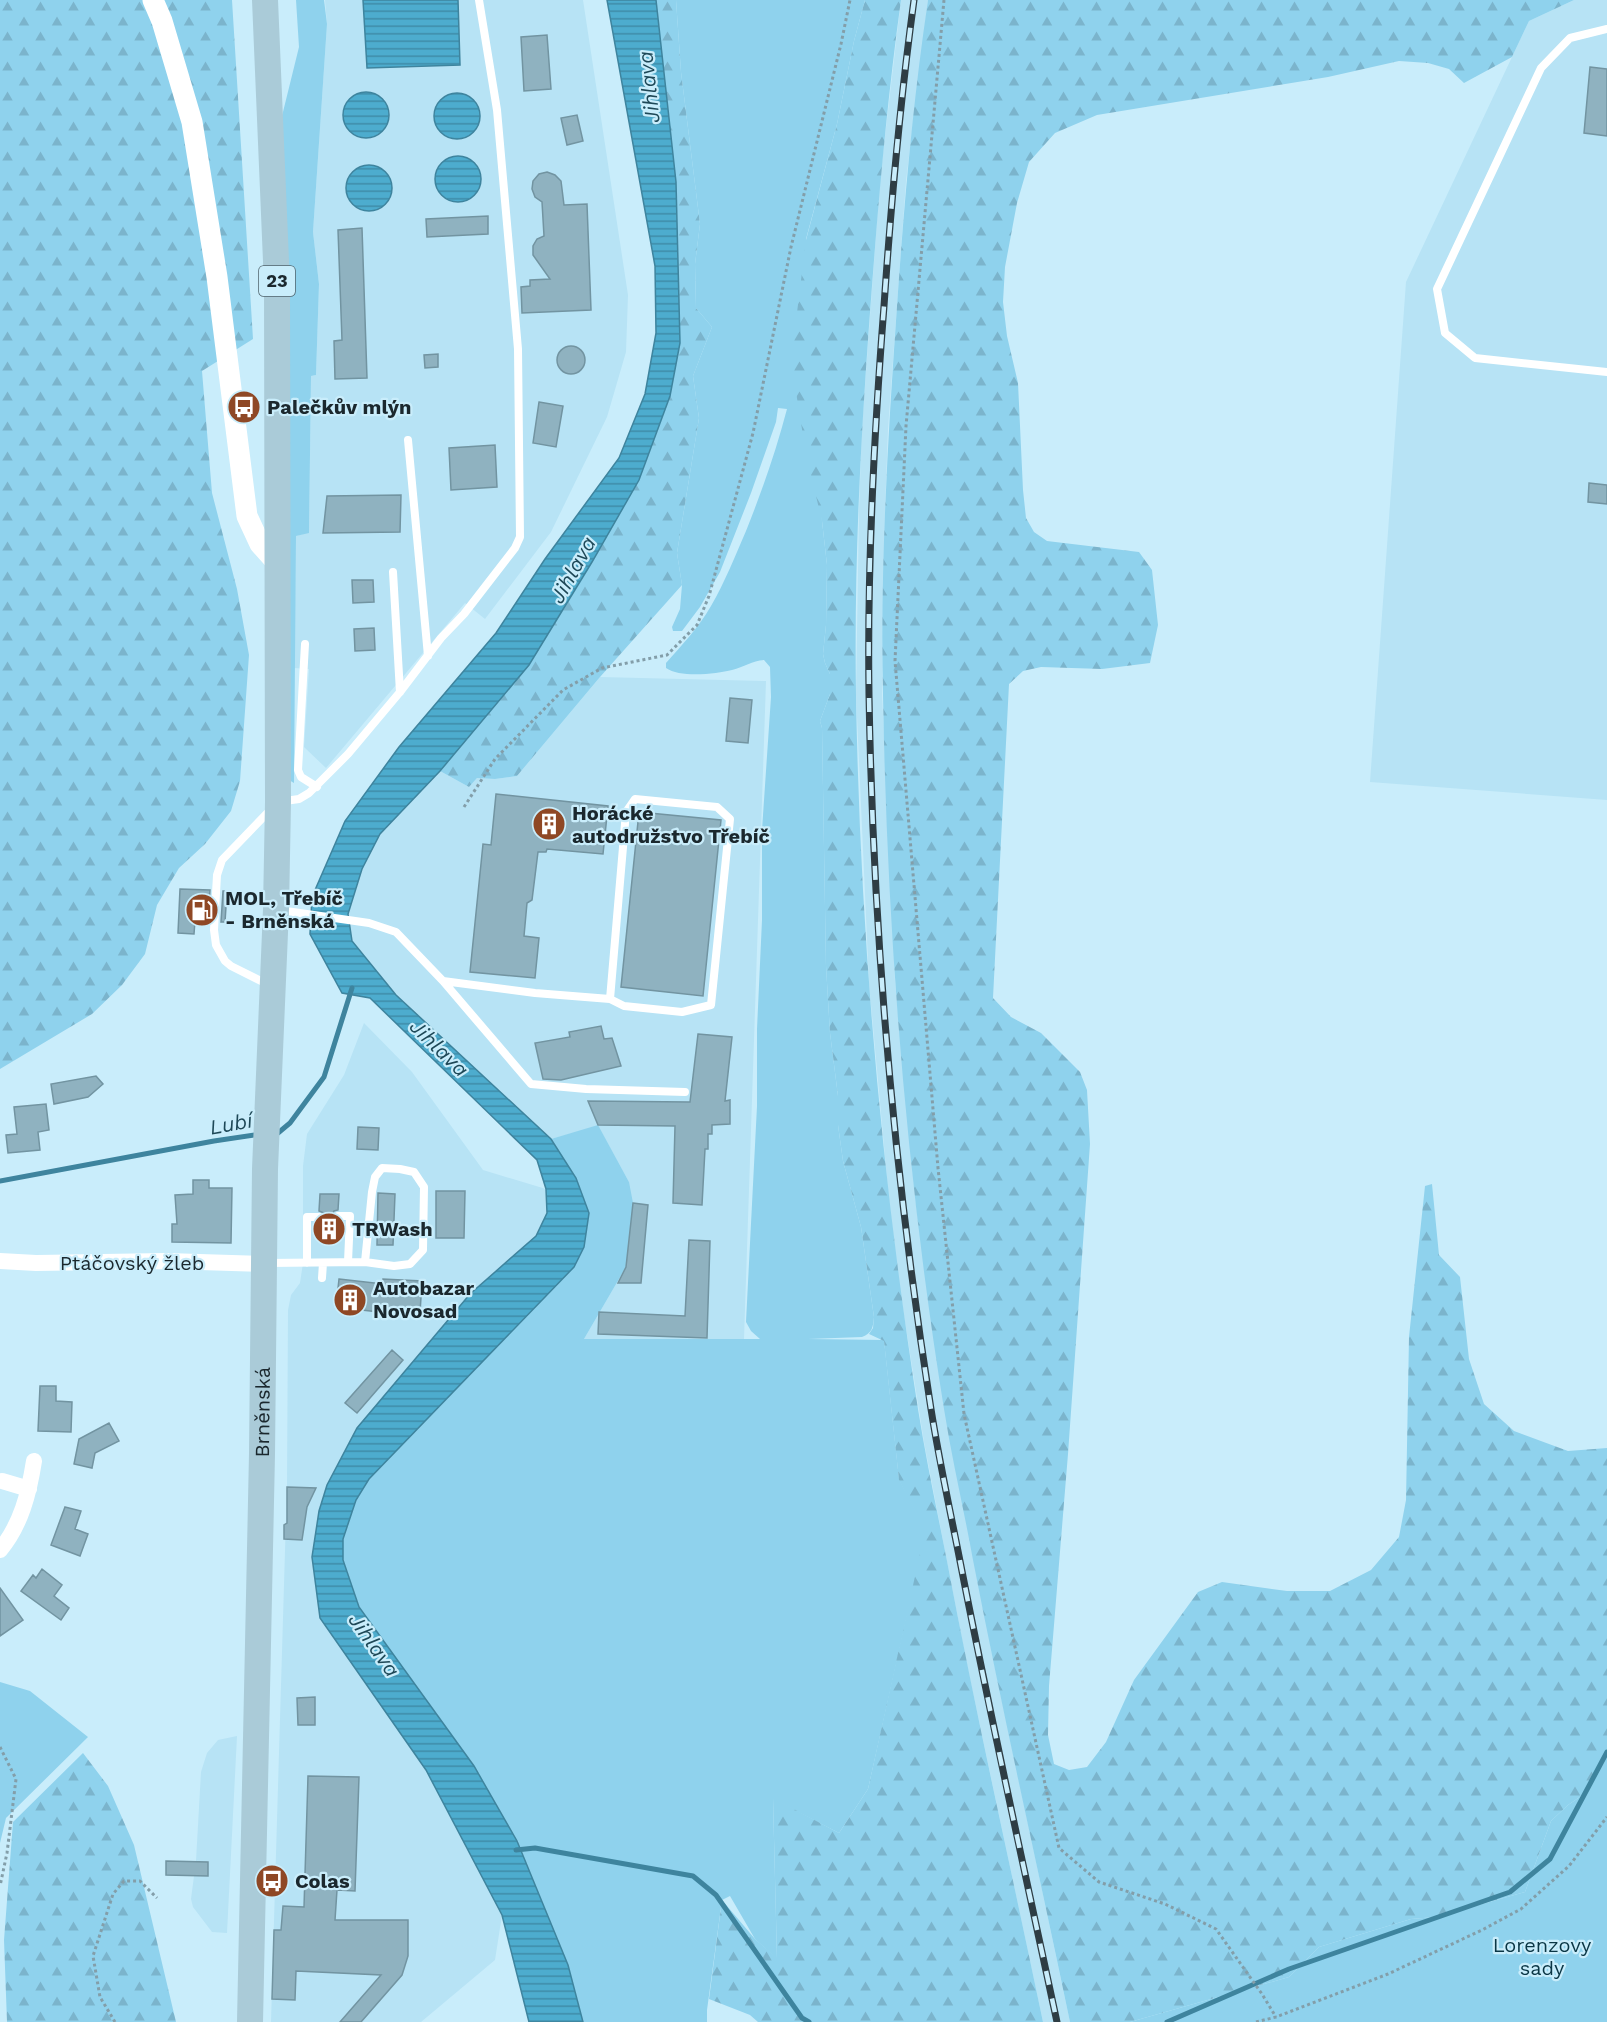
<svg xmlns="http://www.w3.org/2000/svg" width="1607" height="2022" font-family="'Work Sans',sans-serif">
<defs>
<pattern id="forest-firs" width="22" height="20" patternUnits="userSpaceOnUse" patternTransform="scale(1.5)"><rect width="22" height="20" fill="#8fd2ed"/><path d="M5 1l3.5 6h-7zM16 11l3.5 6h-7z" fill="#7bb4cc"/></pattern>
<pattern id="water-rules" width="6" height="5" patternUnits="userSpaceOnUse" patternTransform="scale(1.5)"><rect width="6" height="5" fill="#4dacce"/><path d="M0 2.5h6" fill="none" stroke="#3f8ca8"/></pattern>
</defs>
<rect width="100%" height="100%" fill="#c9edfb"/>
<path fill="#b7e3f5" d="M325,0H583L628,295L626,352L607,417L551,532L485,619L465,603L326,768L304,747L309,669L294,668L296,536L309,532L311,376L316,375L319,284L313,232L327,24Z
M901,0H928L906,181L888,429L885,510L882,693L895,981L915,1197L927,1286L992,1654L1070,2022H1043L966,1660L924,1442L900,1290L889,1200L869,983L856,694L859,509L862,427L880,179Z
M1574,0H1607V800L1370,782L1406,282L1529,21Z
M600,677L766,681L744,1339H584L626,1267L629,1182L598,1126L551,1139L396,995L352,941L348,914L362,869L380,834L440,771L469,787L477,778L495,779L517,776Z
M364,1023L412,1072L483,1170L546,1189L547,1213L536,1236L470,1294L319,1511L426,1770L502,1915L495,1960L421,2022H271L287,1484L288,1310L291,1295L300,1283L303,1263V1166L307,1134L344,1075Z
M237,1736L227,1933L212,1932L193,1907L191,1899L194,1876L166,1875V1861H196L201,1772L207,1753L218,1740Z"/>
<path fill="#8fd2ed" d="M296,0H324L327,24L313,232L319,284L316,375L311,376L309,533L296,536L294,783L289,780L282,116L299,47Z
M676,0H865L854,41L837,124L806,239L822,521L827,565L826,625L823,654L825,663L830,674V694L820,721L822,728L826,966L830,1033L838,1096V1125L843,1161L861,1227L874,1317C873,1328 872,1333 862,1337L808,1339L884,1340L899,1479L926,1531L868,1789L839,1833L773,1799L777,1959L755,1939L730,1896L722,1900L707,2010V2022H583L568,1965L517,1841L474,1766L359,1607L343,1560V1539L356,1500L369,1479L574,1266L584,1247L576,1178L551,1139L598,1125L629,1182L633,1203L626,1267L584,1339H760L751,1331L746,1322L757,1106V1029L762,920V830L771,697L770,667L764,660C752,661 744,667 732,670C716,674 680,678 666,668V663C682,645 699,627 711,606C725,582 735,556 746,531C762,491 776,451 787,409L778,408L776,422L751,493L720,572L700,607L682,631H673L672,627L680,609L682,585L677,553L699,418L693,376L712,327L696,308L695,264L700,224L681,72Z
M0,1682L30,1691L88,1737L6,1818L0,1843Z
M1607,1753V2022H1130L1289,1977L1319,1947L1411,1919L1436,1917L1525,1892L1551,1821L1568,1805L1587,1792Z"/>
<path fill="url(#forest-firs)" d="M0,0H232L253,339L202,371L212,493L237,589L249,655L240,781L231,811L205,844L179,868L157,905L145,954L122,985L92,1014L0,1069Z
M656,0H676L681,72L700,224L695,264L696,308L712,327L693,376L699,418L677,553L682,585L600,677L517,776L495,779L477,778L469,787L440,771L529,665L592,562L601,546L680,343L676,182Z
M865,0H901C886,108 877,217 869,326C860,449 854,572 856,695C860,934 881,1173 918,1409C926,1460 937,1510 947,1561C976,1715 1011,1868 1043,2022H758L750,2015L709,1999L722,1900L755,1939L777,1958L773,1798L839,1833L868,1789L925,1531L899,1480L884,1341L869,1334L873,1328L874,1317L861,1227L843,1161L838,1125V1096L830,1033L826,966L822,728L820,721L830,694V674L825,663L823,654L826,625L827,565L822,521L806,454L791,361L806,240L837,124L854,41Z
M928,0H1574L1529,21L1512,57L1464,83L1449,69L1428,63L1399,61L1328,77L1097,115L1055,133L1029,162L1017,203L1005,267L1003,302L1007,336L1018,383L1023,490L1026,518L1034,532L1047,541L1139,552L1152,570L1158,625L1150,663L1102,669L1041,667L1023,671L1009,684L993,998L1011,1017L1041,1033L1080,1072L1087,1090L1090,1144L1068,1454L1049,1686L1048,1735L1054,1764L1069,1770L1087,1767L1106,1742L1134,1680L1198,1592L1222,1582L1287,1591H1330L1371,1570L1399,1537L1406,1500L1409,1337L1425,1186L1432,1184L1439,1255L1460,1277L1469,1359L1484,1404L1514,1431L1568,1451L1607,1448V1753L1587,1792L1568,1805L1551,1821L1525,1892L1436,1917L1411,1919L1319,1947L1289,1977L1130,2022H1070C1038,1868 1003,1715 973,1560C964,1510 952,1460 944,1409C906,1174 887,934 883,695C880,565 888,435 897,306C904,204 913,101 928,0Z
M83,1753L108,1786L134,1845L176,2022H7L4,1940L13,1822Z"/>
<path fill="url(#water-rules)" stroke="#3e849e" stroke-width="1.5" d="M363,0H458L460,65L367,68Z
M607,0H656L676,182L680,343L670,396L639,480L592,562L529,665L440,771L380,834L362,869L348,914L352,941L396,995L551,1139L576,1178L589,1213L584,1247L574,1267L369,1479L356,1500L343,1539V1560L359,1607L474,1766L517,1841L568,1965L583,2022H529L502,1915L426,1770L320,1618L312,1557L319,1511L327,1485L357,1428L470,1294L536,1236L547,1213L546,1189L537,1160L370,998L342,993L310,934L312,897L345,821L399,747L496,633L545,559L619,458L645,394L656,333L655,266Z
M343 115a23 23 0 1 1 46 0a23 23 0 1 1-46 0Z
M434 116a23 23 0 1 1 46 0a23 23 0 1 1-46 0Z
M435 179a23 23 0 1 1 46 0a23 23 0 1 1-46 0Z
M346 188a23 23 0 1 1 46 0a23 23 0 1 1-46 0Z"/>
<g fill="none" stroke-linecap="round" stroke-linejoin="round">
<path stroke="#3e849e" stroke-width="5" d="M273,1133H278L290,1123L324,1077L352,988
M0,1181L214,1141L261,1134
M516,1850L535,1848L693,1876L716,1895L802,2018L809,2022
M1167,2022L1289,1969L1510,1892L1550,1859L1607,1752"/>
</g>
<path fill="#8fb2c0" stroke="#7294a1" stroke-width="1.5" d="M547,35L551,89L524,91L521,37Z
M1590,67L1607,69V136L1584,133Z
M577,115L583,141L567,145L561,118Z
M547,172L555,175L561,181L564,205L587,204L591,310L522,313L521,287L530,286V280L550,279L533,255V246L537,239L544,236L542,202L535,197L532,189L533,181L539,174Z
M488,216V234L427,237L426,219Z
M362,228L367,378L335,379L334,341L342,340L338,230Z
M557 360a14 14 0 1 1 28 0a14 14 0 1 1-28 0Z
M438,354V367L425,368L424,355Z
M539,402L563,406L556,447L533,443Z
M495,445L497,487L451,490L449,448Z
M1589,483L1607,485V504L1588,502Z
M401,495L400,532L323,533L327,496Z
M352,580H373L374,602L353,603Z
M374,628L375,650L355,651L354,629Z
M730,698L752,700L748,743L726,741Z
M496,794L608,806L603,854L547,849L546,852H538L532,900L527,903L524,936L539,938L535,978L470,972L483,844L491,845Z
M639,812L721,820L703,996L621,987Z
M180,889L210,890L208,921H195L194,934L178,933Z
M223,891H227L225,922H221Z
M601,1026L604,1039L612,1038L621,1066L561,1080L543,1079L535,1043L570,1037L569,1032Z
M698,1034L732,1037L725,1101L730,1100V1124L712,1125V1134H708V1149H705L702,1205L673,1203L675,1126L598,1125L588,1101L690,1102Z
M96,1076L103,1084L88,1097L54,1104L51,1084Z
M46,1104L49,1130L38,1132L40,1150L8,1153L6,1135L17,1134L14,1107Z
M358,1127L379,1128L378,1150L357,1149Z
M193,1180H209V1188H232L231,1243L172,1242V1224H177L175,1195L193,1194Z
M436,1191H465L464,1238H436Z
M378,1193L395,1194L393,1245H377Z
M320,1194H339L338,1210L334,1211L332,1215L333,1220L338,1222V1242L319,1241V1223L323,1222L325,1218L324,1213L319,1211Z
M633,1203L648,1205L641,1283H618L626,1267Z
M689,1240L710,1241L707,1338L598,1334L599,1312L685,1316Z
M339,1279L383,1284V1279L422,1281L420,1313L379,1312L336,1307Z
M392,1350L403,1360L357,1413L345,1403Z
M40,1386H56V1401L72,1402L71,1432L38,1431Z
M109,1423L119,1441L95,1453L92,1468L74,1464L79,1439Z
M287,1487L316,1488L307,1507L302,1540L284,1539V1525L287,1523Z
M65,1507L81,1511L75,1529L88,1534L80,1556L51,1545Z
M42,1569L62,1585L54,1596L69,1608L61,1620L21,1591L33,1575L36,1578Z
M0,1588L23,1620L0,1636Z
M315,1697V1725H298L297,1698Z
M308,1776L359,1777L355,1891L337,1890L335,1920H408V1956L402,1975L361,2022H340L381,1975L296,1971L295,2000L272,1999L274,1930H281L283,1906L304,1907Z
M166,1861L208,1862V1876L166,1875Z"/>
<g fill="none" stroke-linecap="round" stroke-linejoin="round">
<path stroke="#839ea9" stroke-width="3" stroke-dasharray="3 3" stroke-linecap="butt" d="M944,0L906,426L895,661L938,1168L964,1414L1059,1848L1099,1882L1165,1904L1216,1929L1262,1994L1276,2017
M464,807L495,759L563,690L602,668L667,655L697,625L709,596L753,433L791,247L841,44L850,0
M0,1747L16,1779L7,1853L0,1886
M115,2022L100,1997L93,1956L113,1894L124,1881H140L157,1898
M1256,2022L1276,2017L1388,1974L1482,1930L1521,1909L1569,1866L1607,1817"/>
<path stroke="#fff" stroke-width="8" d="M1607,29L1570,38L1541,68L1437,289L1445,333L1475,358L1607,372
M408,440L428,656
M393,572L400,692
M305,644L298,770L301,777L317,787
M279,910L369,923L396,932L443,981L535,993L610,999L624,1006L682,1012L711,1005L730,819L717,807L635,799L626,812L610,999
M443,981L531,1084L586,1089L685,1092
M269,985L231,966L225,961L216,945L214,930L217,875L222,860L278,802L299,799L309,793L348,754L400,692L441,638L464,614L515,548L520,537L518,349L497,110L479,0
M338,1216H350L348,1262
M267,1263L365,1262L394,1266L410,1264L423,1250L424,1187L414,1172L400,1169L382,1168L375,1177L372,1192L365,1262
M307,1263V1217H319
M322,1278L323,1263"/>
<path stroke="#fff" stroke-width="16" d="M0,1261L36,1263L167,1261L263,1264
M2,1481L29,1489
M0,1550C21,1525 29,1493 34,1461"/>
<path stroke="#fff" stroke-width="21" d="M153,0L162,21L192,122L217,277L247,516L260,544L277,563"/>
<path stroke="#aacbd8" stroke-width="26" id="s1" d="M250,2022L262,1454L265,1169L276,909L278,802L277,285L265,0"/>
<defs>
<path id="rail" d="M914,0C900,102 891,204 884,306C874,435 867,565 869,695C873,934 894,1173 931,1409C939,1460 950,1510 960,1561C990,1715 1024,1868 1057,2022"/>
</defs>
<use href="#rail" stroke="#2e3d44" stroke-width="7"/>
<use href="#rail" stroke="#c9edfb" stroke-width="4.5" stroke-dasharray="14" stroke-linecap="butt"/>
</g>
<defs>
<symbol id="bus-disc" viewBox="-11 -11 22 22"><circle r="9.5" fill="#8f4825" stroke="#c9edfb"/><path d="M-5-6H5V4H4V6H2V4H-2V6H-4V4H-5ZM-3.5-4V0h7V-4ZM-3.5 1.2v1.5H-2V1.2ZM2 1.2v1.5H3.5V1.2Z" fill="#fff"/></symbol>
<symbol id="building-disc" viewBox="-11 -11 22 22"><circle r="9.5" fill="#8f4825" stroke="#c9edfb"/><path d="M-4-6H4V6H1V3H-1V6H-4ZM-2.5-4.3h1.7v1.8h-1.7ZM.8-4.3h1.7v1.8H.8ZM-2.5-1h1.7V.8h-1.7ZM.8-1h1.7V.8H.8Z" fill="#fff"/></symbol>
<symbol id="fuel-disc" viewBox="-11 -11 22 22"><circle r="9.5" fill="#8f4825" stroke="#c9edfb"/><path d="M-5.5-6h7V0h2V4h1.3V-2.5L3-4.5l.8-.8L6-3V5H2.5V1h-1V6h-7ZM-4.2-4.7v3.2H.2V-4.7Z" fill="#fff"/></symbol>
</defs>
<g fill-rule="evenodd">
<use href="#bus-disc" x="225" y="388" width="38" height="38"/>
<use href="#building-disc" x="530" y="805" width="38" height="38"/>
<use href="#fuel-disc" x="183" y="891" width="38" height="38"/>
<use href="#building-disc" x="310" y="1210" width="38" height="38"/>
<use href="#building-disc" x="331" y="1281" width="38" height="38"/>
<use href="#bus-disc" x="253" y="1862" width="38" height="38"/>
</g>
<g text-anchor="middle" stroke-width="4.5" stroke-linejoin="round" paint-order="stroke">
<rect fill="#c9edfb" stroke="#4f636c" stroke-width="1.5" x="259" y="266" width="36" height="30" rx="4.5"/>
<g font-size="18" font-weight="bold" fill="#1b282e">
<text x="277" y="287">23</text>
</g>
<g font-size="20" font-weight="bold" fill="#1b282e" stroke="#c9edfb" text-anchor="start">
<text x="267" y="414">Palečkův mlýn</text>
<text x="572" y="820">Horácké<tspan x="572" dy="23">autodružstvo Třebíč</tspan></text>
<text x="225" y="905">MOL, Třebíč<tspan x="225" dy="23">- Brněnská</tspan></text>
<text x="352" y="1236">TRWash</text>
<text x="373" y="1295">Autobazar<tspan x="373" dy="23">Novosad</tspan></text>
<text x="295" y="1888">Colas</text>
</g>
<g font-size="20" fill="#1b282e" stroke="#c9edfb">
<text x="132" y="1270">Ptáčovský žleb</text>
<text dy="7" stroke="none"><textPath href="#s1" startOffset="610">Brněnská</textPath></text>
</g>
<g font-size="20" fill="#0a3645" stroke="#c9edfb">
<text x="1542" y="1952">Lorenzovy<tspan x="1542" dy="23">sady</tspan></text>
</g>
<g font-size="21" font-style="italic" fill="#1e4857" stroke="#c9edfb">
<text transform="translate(649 87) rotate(-96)" y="7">Jihlava</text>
<text transform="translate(573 570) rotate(-61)" y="7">Jihlava</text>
<text transform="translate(439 1048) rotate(44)" y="7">Jihlava</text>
<text transform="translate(231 1124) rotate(-10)" y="7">Lubí</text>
<text transform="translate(374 1645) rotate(55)" y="7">Jihlava</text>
</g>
</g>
</svg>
